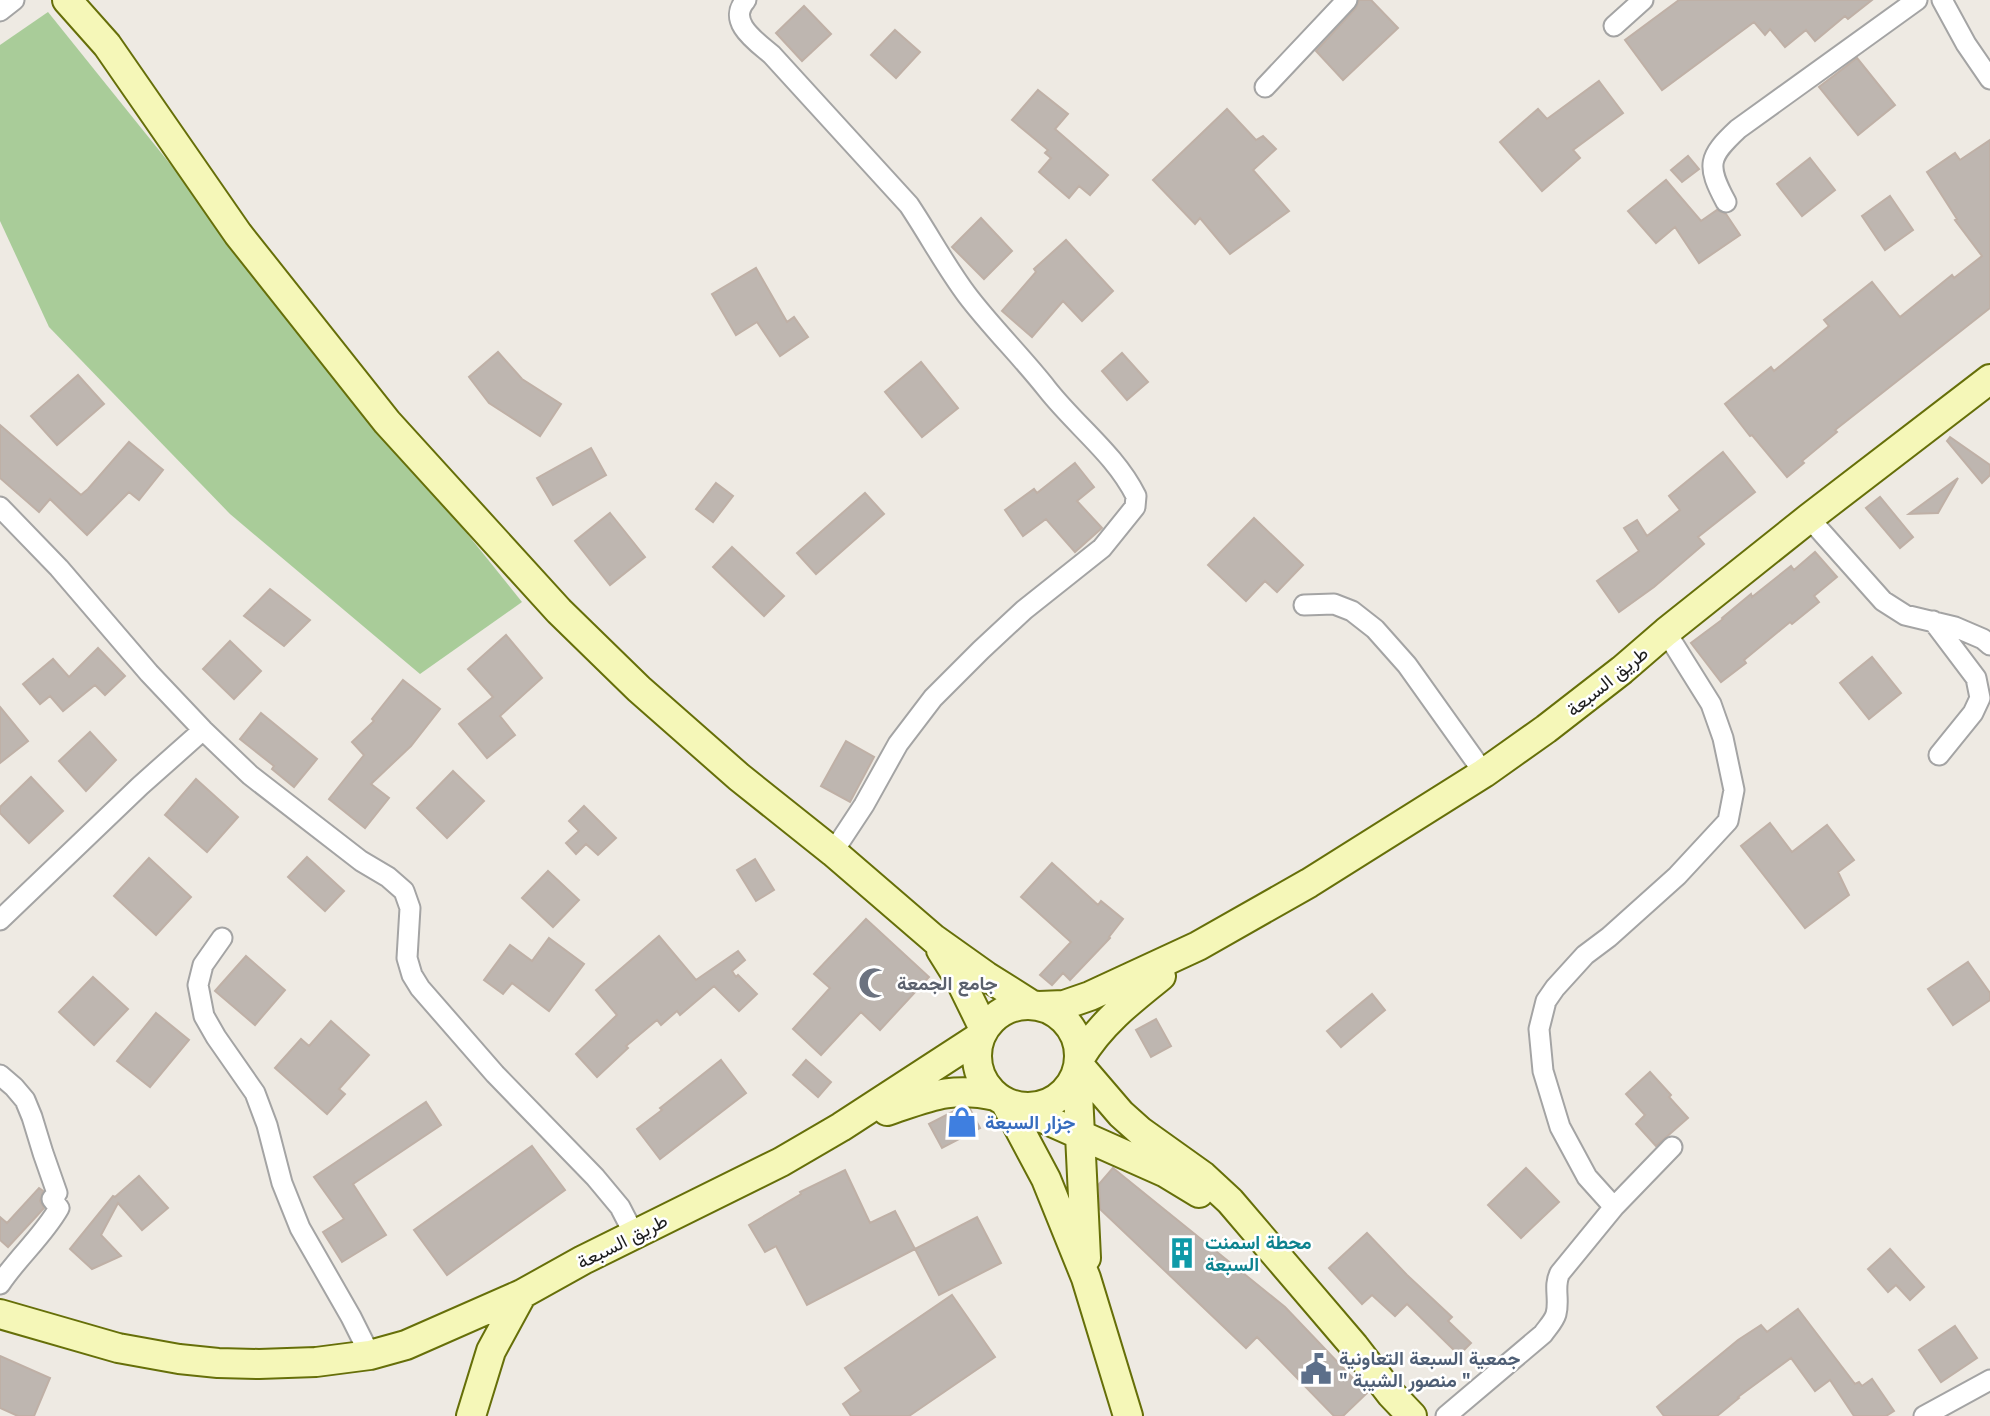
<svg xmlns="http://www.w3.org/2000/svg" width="1990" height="1416" font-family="Mulish,Vazirmatn,sans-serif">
<rect width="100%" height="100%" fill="#eeeae3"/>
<path fill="#a9cc99" d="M48,12L522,602L420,674L230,514L49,327L0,221V45Z"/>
<path fill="#beb6b0" stroke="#bfb0a6" stroke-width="2" d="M1359,0H1371L1398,28L1343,80L1316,51L1356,8Z
M1679,0H1872L1848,19L1845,16L1815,41L1806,30L1785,47L1770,29L1765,35L1754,22L1662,90L1625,40Z
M804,6L831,34L802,61L776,33Z
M895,30L920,52L896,78L871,55Z
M1857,58L1895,105L1858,135L1819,87Z
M1599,81L1623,113L1573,150L1580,158L1542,191L1500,142L1538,109L1547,119Z
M1038,90L1068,114L1055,129L1108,175L1090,195L1079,186L1069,198L1039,172L1051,158L1045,153L1048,150L1012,120Z
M1227,109L1256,140L1263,136L1276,149L1253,170L1289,211L1230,254L1200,218L1195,224L1153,180Z
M1990,140V308L1835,430L1837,432L1802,461L1804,463L1787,477L1752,435L1750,436L1725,404L1771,367L1774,371L1829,326L1824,320L1872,282L1900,317L1952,275L1954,278L1982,256L1955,220L1957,219L1927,172L1955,153L1960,160Z
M1688,156L1699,169L1682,182L1671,170Z
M1810,158L1835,190L1802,216L1777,184Z
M1666,180L1701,221L1717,210L1726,214L1740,235L1699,263L1675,227L1656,243L1628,211Z
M1890,196L1913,230L1885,250L1862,216Z
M981,218L1012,251L984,279L952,247Z
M1066,240L1113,291L1082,321L1063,301L1032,337L1002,311L1036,272L1034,269Z
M756,268L787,322L794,317L808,337L780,356L757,322L736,335L712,294Z
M498,352L522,379L561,404L540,436L489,403L469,377Z
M1122,353L1148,382L1127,400L1102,371Z
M921,362L958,408L922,437L885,392Z
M78,375L104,404L57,445L31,416Z
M0,425L81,495L88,489L129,442L163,470L139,500L129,492L87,535L50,499L39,512L0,478Z
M1950,437L1990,465V475L1982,483L1947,441Z
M591,448L606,475L553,505L537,478Z
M1723,452L1755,492L1698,537L1704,544L1654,587L1619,612L1597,581L1639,551L1624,528L1637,520L1647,536L1680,510L1669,496Z
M1075,463L1094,487L1077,501L1102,528L1075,552L1046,519L1023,536L1005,510L1034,489L1037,493Z
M1958,478L1938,513L1909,514Z
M716,483L733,496L713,522L696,509Z
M865,493L884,514L816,574L797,553Z
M1880,497L1913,537L1900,548L1866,508Z
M610,513L645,557L610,585L575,541Z
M1254,518L1303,565L1277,592L1265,581L1246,601L1208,565Z
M732,547L784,596L764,616L713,567Z
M1815,552L1837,577L1814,596L1819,602L1792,624L1790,622L1744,660L1746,663L1721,682L1691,643L1723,619L1722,618L1751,594L1752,597L1791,566L1794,570Z
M270,589L310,620L284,646L244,616Z
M506,635L542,678L500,716L515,735L487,758L459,724L493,697L468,669Z
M230,641L261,671L234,699L203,669Z
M98,648L125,676L105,695L95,685L63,711L50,696L40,704L23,684L53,659L69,677Z
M1872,657L1901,693L1869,719L1840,683Z
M403,680L440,709L411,746L371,784L389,798L365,828L329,799L364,755L352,742L374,721L372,719Z
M0,707L28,741L0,763Z
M261,713L317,759L294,787L272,769L274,766L240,739Z
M90,732L116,760L86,791L59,761Z
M846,741L874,757L850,802L821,786Z
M453,771L484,801L447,838L417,808Z
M31,777L63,811L29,843L0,813V807Z
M196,779L238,817L207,852L165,815Z
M584,806L616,838L598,855L586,844L576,854L566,843L579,831L569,821Z
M1770,823L1792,852L1827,825L1854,860L1838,872L1849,895L1805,928L1741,846Z
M307,857L344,891L325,911L288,877Z
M149,858L191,897L156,935L114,896Z
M755,859L774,890L756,901L737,870Z
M1052,863L1098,905L1101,901L1123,919L1109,937L1110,938L1070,980L1063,973L1052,985L1040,975L1071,942L1021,897Z
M548,871L579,900L553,927L522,898Z
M866,919L929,977L880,1030L861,1012L821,1055L793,1029L830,988L814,974Z
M659,936L696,980L738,951L745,960L732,971L736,977L738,975L757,994L739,1011L714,986L680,1015L677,1011L661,1025L657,1020L626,1046L628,1048L597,1077L576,1054L617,1015L596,990Z
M549,938L584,964L549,1011L512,983L503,994L484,980L510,945L532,961Z
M246,956L285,990L255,1025L215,991Z
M1968,962L1990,993V1000L1953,1025L1928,989Z
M93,977L128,1009L94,1045L59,1012Z
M1372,994L1385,1010L1341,1047L1327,1031Z
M156,1013L189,1040L150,1087L117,1061Z
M1156,1019L1171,1046L1151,1057L1136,1030Z
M331,1021L369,1055L339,1089L345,1094L327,1114L275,1068L301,1039L309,1046Z
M721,1060L746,1093L660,1159L637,1129L662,1110L660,1108Z
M806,1060L831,1082L818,1097L793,1075Z
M1650,1072L1671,1095L1669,1097L1688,1118L1656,1146L1636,1124L1645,1115L1626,1094Z
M426,1102L441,1125L353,1184L386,1235L342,1262L323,1232L344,1219L314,1177Z
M958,1109H970L980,1128L942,1148L929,1124Z
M532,1146L565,1190L447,1275L414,1230Z
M1113,1168L1285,1307L1367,1393L1343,1416H1334L1257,1337L1246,1348L1100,1209L1099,1184Z
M1526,1168L1559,1202L1521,1238L1488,1205Z
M845,1170L870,1223L895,1211L915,1249L807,1305L776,1246L765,1252L749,1225L801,1194L800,1192Z
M139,1176L168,1208L142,1230L118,1203L101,1235L121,1256L92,1269L70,1249L113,1196L115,1197Z
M39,1188L43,1191L40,1201L44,1208L8,1247L0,1240V1217L7,1223Z
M977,1217L1001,1263L939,1295L915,1249Z
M1367,1233L1407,1275L1452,1317L1448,1321L1471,1343L1459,1355L1407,1304L1395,1316L1372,1295L1362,1304L1329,1268Z
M1890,1249L1924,1287L1910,1300L1896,1285L1888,1292L1868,1269Z
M952,1295L995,1357L909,1416H851L843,1404L861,1391L845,1368Z
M1798,1309L1855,1384L1859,1382L1862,1386L1872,1379L1894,1411L1886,1416H1854L1830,1380L1815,1391L1791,1358L1738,1397L1739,1398L1717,1416H1664L1657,1407L1738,1340L1761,1325L1767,1332Z
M1955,1326L1977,1358L1941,1382L1919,1350Z
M0,1356L50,1378L34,1416H18L0,1408Z"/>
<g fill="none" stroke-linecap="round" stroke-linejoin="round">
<defs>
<path id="street" d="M746,0C726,22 757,42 772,55L909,205C929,235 946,267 967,295C992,328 1022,357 1047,389C1076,426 1115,454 1136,496L1135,507L1102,548L1024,610L981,650L933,698L898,744L864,805L833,852
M1942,0L1966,44L1990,79
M0,11L14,0
M1614,26L1643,0
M1265,87L1347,0
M1726,202C1706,165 1708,157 1738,129L1917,0
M0,507L59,568L149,673L203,730L250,775L361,861L388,877L404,891L410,908L407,958L412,975L420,988L495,1074L595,1177L620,1207L635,1236
M1809,518L1883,601L1905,615L1955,627L1983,639L1990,645
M1304,605L1334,604L1352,611L1375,629L1407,665L1484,773
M1933,621L1976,678L1980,698L1973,713L1939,755
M0,920L140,786L203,730
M222,938L203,965L198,985L204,1016L216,1037L255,1093L267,1125L282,1183L300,1228L351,1317L370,1355
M0,1075L14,1087L25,1100L32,1117L43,1153L57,1193L52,1199L59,1208C43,1236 18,1257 0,1284
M1614,1207L1587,1177L1560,1127L1543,1071L1539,1029L1546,1001L1555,988L1585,955L1609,937L1677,876L1728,821L1734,790L1723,738L1711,704L1666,632
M1446,1416L1543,1334C1548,1327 1554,1321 1556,1314C1560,1299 1553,1286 1560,1273L1614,1207L1672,1147
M1924,1416L1990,1380"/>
<path id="secondary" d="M67,0L107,45L238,234L387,422L559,611L639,689L739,777L833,852L934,939L986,976L1032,1005
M941,950L961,982L984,1029
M977 1056a51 51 0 1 1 102 0a51 51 0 1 1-102 0Z
M1039,1006L1064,1005L1090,996L1198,946L1309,883L1484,773L1546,729L1622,670L1666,632L1809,518L1990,379
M1080,1058C1100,1024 1131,1000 1161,976
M1079,1065L1121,1114L1140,1131L1203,1176L1230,1201L1354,1346L1391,1394L1412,1416
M1077,1073L1086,1258
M1005,1102L1046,1179L1086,1278L1128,1416
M1018,1107L1166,1173L1199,1193
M887,1111C929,1097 950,1086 996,1096
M0,1314L118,1348L179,1359L218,1363L259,1364L316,1362L370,1355L406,1345L522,1294L583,1260L781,1162L841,1127L981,1036
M471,1416L491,1351L522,1294"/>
</defs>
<use href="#street" stroke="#a4a4a4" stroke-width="23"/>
<use href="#secondary" stroke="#666f09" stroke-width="32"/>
<use href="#street" stroke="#fff" stroke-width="19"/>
<use href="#secondary" stroke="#f5f7b8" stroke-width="28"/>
</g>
<defs>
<symbol id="mosque-bare" viewBox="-9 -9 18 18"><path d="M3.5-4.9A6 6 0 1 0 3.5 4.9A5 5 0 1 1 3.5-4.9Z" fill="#6b7280" stroke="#fff" stroke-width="2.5" paint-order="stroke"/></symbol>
<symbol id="shop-bare" viewBox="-9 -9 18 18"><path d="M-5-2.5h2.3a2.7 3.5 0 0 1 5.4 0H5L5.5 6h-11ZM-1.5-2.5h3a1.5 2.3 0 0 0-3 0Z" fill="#3f7fe0" stroke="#fff" stroke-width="2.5" paint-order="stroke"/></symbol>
<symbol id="building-bare" viewBox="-9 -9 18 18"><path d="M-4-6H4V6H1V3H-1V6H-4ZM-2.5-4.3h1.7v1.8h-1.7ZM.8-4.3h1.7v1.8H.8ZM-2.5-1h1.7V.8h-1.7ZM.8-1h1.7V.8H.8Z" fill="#0f9aa8" stroke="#fff" stroke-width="2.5" paint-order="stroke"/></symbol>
<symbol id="civic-bare" viewBox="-9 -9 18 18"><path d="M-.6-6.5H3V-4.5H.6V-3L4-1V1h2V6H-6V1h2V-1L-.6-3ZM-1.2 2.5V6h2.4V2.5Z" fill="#5c6f8a" stroke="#fff" stroke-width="2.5" paint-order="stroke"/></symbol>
</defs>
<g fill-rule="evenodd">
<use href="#mosque-bare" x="852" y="961" width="44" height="44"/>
<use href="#shop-bare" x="940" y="1100" width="44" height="44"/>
<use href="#building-bare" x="1160" y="1231" width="44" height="44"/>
<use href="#civic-bare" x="1294" y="1347" width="44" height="44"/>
</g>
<g text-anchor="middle" stroke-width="5" stroke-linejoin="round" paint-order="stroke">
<g font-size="19" fill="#1d1d1d" stroke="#fff">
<text transform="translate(1607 681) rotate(-39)" y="7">طريق السبعة</text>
<text transform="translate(622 1241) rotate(-27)" y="7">طريق السبعة</text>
</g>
<g font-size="19" font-weight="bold" fill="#5b616d" stroke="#fff" text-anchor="start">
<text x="897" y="990">جامع الجمعة</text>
</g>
<g font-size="19" font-weight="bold" fill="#366cbe" stroke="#fff" text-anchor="start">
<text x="985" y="1129">جزار السبعة</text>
</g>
<g font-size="19" font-weight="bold" fill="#0d838f" stroke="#fff" text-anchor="start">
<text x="1205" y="1249">محطة اسمنت<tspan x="1205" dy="22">السبعة</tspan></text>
</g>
<g font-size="19" font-weight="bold" fill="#4e5e75" stroke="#fff" text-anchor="start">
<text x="1339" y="1365">جمعية السبعة التعاونية<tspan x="1339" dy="22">" منصور الشيبة "</tspan></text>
</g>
</g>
</svg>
